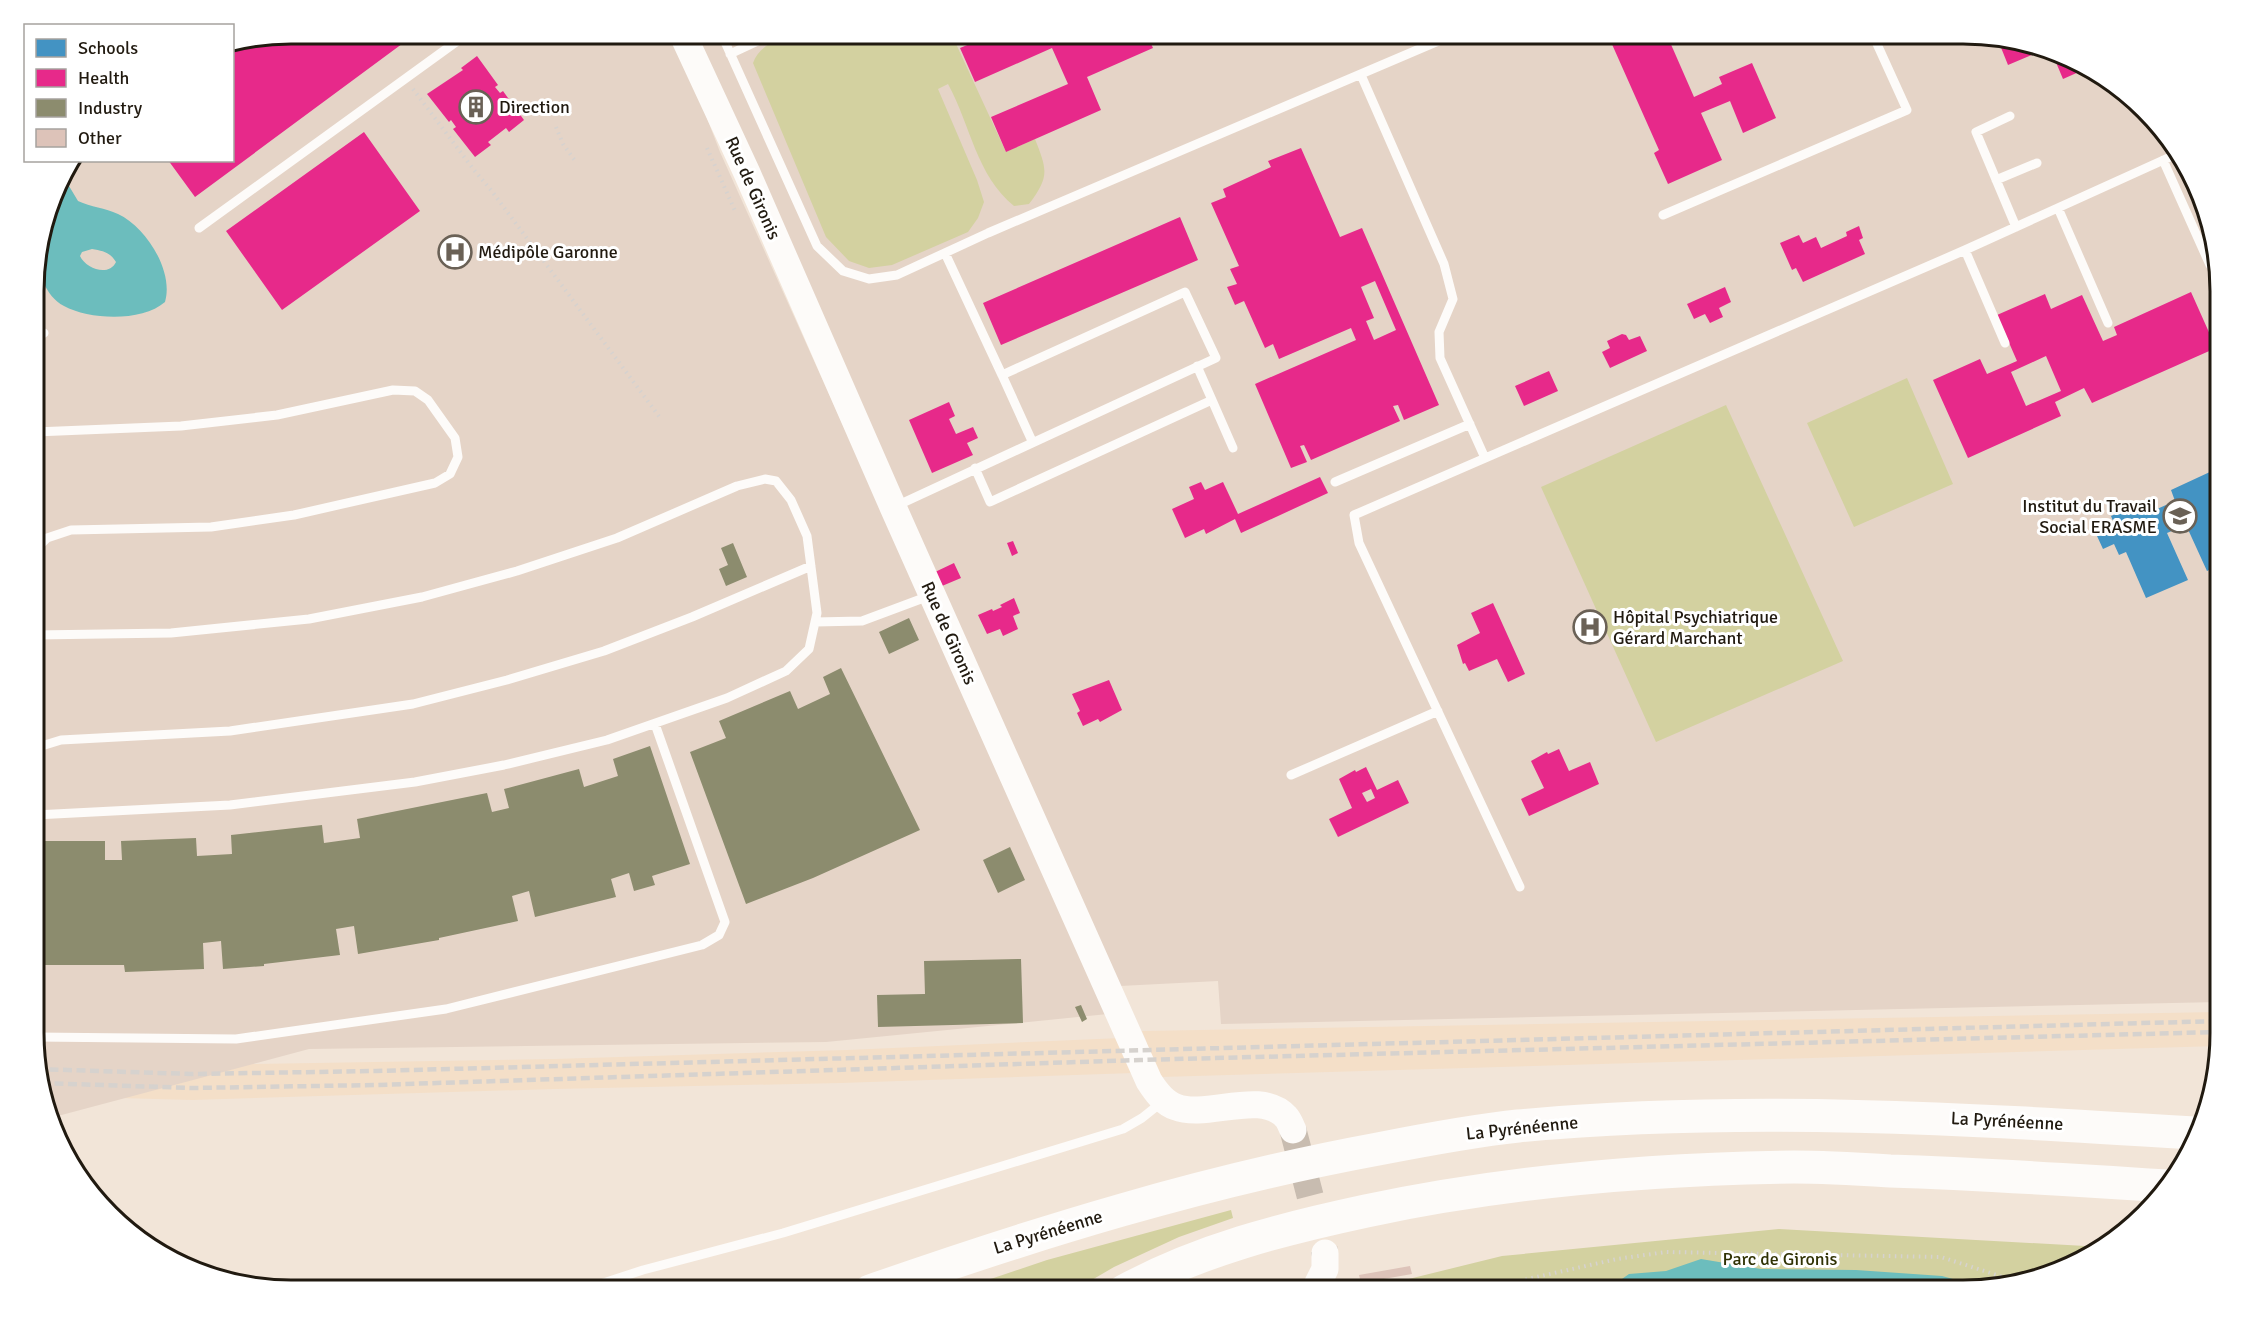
<svg xmlns="http://www.w3.org/2000/svg" width="2253" height="1324" font-family="Signika,sans-serif">
<rect width="100%" height="100%" fill="#f2e5d8"/>
<path fill="#f4dfc8" d="M2219,1012V1046L1161,1077L1134,1073L841,1083L555,1089L192,1100L46,1096L188,1065L554,1059L847,1050L1121,1038L1147,1043L1142,1031Z"/>
<path fill="#e5d4c7" d="M291,33H674L720,152L1108,1014L826,1042L309,1049L54,1117L35,1066V258L60,177L72,161L232,160L233,45Z
M696,33H1962L2029,42L2091,68L2144,108L2185,162L2219,274V1002L1221,1024L1218,981L1120,986Z"/>
<path fill="#d3d1a0" d="M795,33H951L1006,152L1035,139C1047,170 1050,176 1029,204L1014,206C976,175 971,126 948,84L938,89L977,180L984,202L978,218L968,232L892,265L869,268L849,261L826,237L753,63C760,44 778,40 795,33Z
M1907,378L1953,484L1854,527L1807,423Z
M1726,405L1843,661L1656,742L1541,487Z
M1231,1210L1233,1218L1179,1237L1114,1267L1073,1291H955L1047,1260Z
M1779,1229L2103,1247L2091,1256L1979,1290L1360,1291L1502,1256Z"/>
<path fill="#6cbdbd" fill-rule="evenodd" d="M69,165V186L78,201C91,207 105,208 118,214C146,227 174,271 165,302C142,322 90,320 64,306C54,301 48,292 43,282L35,279C35,249 51,188 69,165ZM92,249C103,251 110,252 116,262C109,277 86,269 80,256L82,252Z
M1701,1259L1761,1269L1856,1270L1942,1276L1986,1288L1979,1290L1605,1291L1629,1274L1666,1271Z"/>
<path fill="#4393c3" d="M2212,471L2217,483L2219,482V565L2207,571L2186,525L2167,533L2188,580L2146,598L2126,552L2119,555L2114,544L2103,549L2097,536L2116,528L2111,516L2152,498L2157,509L2175,501L2171,490Z"/>
<path fill="#e7298a" fill-rule="evenodd" d="M291,33H411L408,35L410,38L195,197L168,160H232V45Z
M996,33H1067L1070,39L1084,33H1146L1153,48L1087,77L1101,110L1006,152L991,117L1068,84L1052,48L975,82L960,48Z
M1607,33H1666L1694,97L1722,84L1719,77L1752,63L1776,118L1743,133L1730,101L1701,113L1722,160L1668,184L1654,153L1659,150Z
M2012,40L2029,42L2046,49L2008,65L2000,45Z
M477,56L498,85L495,87L500,93L503,91L524,120L509,132L506,128L488,142L491,145L475,157L453,129L456,127L451,120L449,122L427,94L463,70L461,68Z
M2063,56L2076,62L2081,71L2063,79L2055,60Z
M364,132L420,211L282,310L226,231Z
M1301,148L1340,237L1362,228L1439,405L1404,420L1398,405L1393,406L1400,421L1311,460L1304,445L1300,446L1307,462L1291,468L1255,384L1356,340L1351,328L1279,359L1273,344L1265,348L1244,301L1235,305L1227,287L1237,284L1230,269L1239,266L1211,203L1226,197L1223,189L1271,167L1268,161ZM1375,281L1396,330L1374,340L1366,321L1374,318L1361,287Z
M1180,217L1198,260L1001,345L983,303Z
M1859,226L1863,238L1859,240L1865,254L1803,282L1796,268L1792,270L1780,243L1799,235L1803,243L1816,237L1821,248L1847,236L1846,232Z
M1725,287L1731,302L1719,308L1723,317L1710,323L1705,314L1694,319L1687,304Z
M2191,292L2216,348L2092,403L2084,388L2055,402L2061,416L1968,458L1933,380L1980,359L1987,374L2017,361L1997,315L2045,294L2051,309L2082,295L2103,341L2117,335L2114,327ZM2046,356L2061,391L2026,406L2011,372Z
M1622,334L1626,335L1629,340L1640,336L1647,351L1610,368L1602,352L1610,348L1607,341Z
M1549,371L1558,391L1524,406L1515,386Z
M949,402L955,416L949,419L956,434L973,427L978,438L967,443L973,455L932,473L909,420Z
M2219,460V482L2217,483L2209,464Z
M1320,477L1328,493L1241,533L1235,519L1206,534L1204,529L1185,538L1172,509L1194,499L1189,487L1201,482L1205,490L1223,482L1238,514Z
M1013,541L1018,553L1012,556L1007,543Z
M954,563L961,578L942,586L935,572Z
M1014,598L1020,613L1013,616L1018,629L1003,636L1000,629L987,634L978,615L992,609L993,611L1002,607L1000,605Z
M1493,603L1525,674L1508,682L1497,659L1469,671L1465,663L1463,664L1457,645L1480,633L1471,613Z
M1109,680L1122,710L1100,722L1098,719L1083,726L1077,713L1080,711L1072,694Z
M1559,749L1569,771L1590,762L1599,784L1529,816L1521,799L1544,788L1531,761L1547,752L1548,754Z
M1366,767L1377,790L1398,780L1409,803L1338,837L1329,819L1352,808L1339,779L1355,770L1356,772ZM1371,789L1375,798L1367,802L1362,793Z"/>
<path fill="#8c8c6e" d="M733,543L747,577L726,586L719,569L728,565L721,548Z
M909,618L919,640L889,654L879,632Z
M841,668L920,830L813,878L746,904L690,752L726,738L719,721L790,691L798,709L830,694L823,677Z
M650,746L690,864L652,876L655,885L634,891L629,873L611,879L616,897L535,917L529,891L512,896L518,921L439,938V940L358,954L354,926L336,929L340,955L264,964V966L223,969L221,941L203,943L204,969L125,972L124,965H36L38,841H105V860H122L121,841L196,838L197,856L232,854L231,835L322,825L324,843L360,838L357,819L487,793L492,812L509,808L504,789L579,769L584,787L618,776L613,759Z
M1010,847L1025,880L998,893L983,860Z
M1021,959L1023,1023L878,1027L877,995L925,994L924,961Z
M1081,1005L1087,1019L1082,1022L1075,1007Z"/>
<path fill="#ddc3b9" d="M1410,1266L1412,1274L1361,1283L1359,1275Z"/>
<g fill="none" stroke-linecap="round" stroke-linejoin="round">
<path stroke="#c8bcb0" stroke-width="27" stroke-dasharray="27 14" stroke-linecap="butt" d="M1293,1130L1325,1253"/>
<path stroke="#d6d2cf" stroke-width="4" stroke-dasharray="1.5 4.5" stroke-linecap="butt" d="M654,33L659,43
M413,89L474,170L491,190L661,419
M556,127L563,144L576,162
M707,148L736,213
M1498,1291L1523,1280L1617,1259L1666,1252L1941,1257L2012,1280"/>
<path stroke="#fdfbf9" stroke-width="9" d="M721,33L817,246L843,271L869,279L897,275L988,233L1457,33
M730,54L775,33
M1361,75L1444,264L1453,299L1439,332L1440,358L1485,458
M2010,116L1976,132L2016,227
M2163,160L2210,265
M1996,180L2037,163
M2058,208L2108,323
M1663,215L1907,110L1872,33
M199,228L467,34L476,33
M1965,250L2005,343
M945,253L1002,375
M35,339L44,333
M1212,400L1233,448
M35,432L181,426L277,415L393,390L415,391L428,400L455,438L458,457L450,474L435,483L294,515L211,527L71,530L47,538L35,550
M975,468L990,502L1212,400L1197,366
M1335,482L1470,424
M896,506L1216,358L1185,292L1002,375L1032,441
M815,622L862,621L929,596
M35,635L171,633L309,619L422,597L517,571L617,538L737,486L765,479L776,481L791,500L807,536L817,613L809,649L786,671L727,698L607,740L504,765L415,782L230,805L35,815
M35,748L61,740L230,731L413,704L507,680L604,651L692,617L811,566
M1291,775L1438,711
M1520,887L1359,543L1354,515L1965,250L2179,153
M35,1037L236,1039L446,1009L702,945L719,935L725,922L655,724
M579,1291L643,1270L783,1233L1123,1129L1142,1118L1162,1102"/>
<path stroke="#fdfbf9" stroke-width="27" d="M682,33L747,173L893,507L1149,1081C1156,1092 1164,1103 1176,1107C1207,1119 1261,1089 1286,1117C1289,1120 1291,1126 1293,1130
M1314,1291L1325,1269V1253"/>
<path stroke="#fdfbf9" stroke-width="33" d="M870,1291C1036,1233 1204,1181 1378,1149C1424,1140 1471,1131 1518,1126C1744,1105 1969,1119 2194,1133
M1124,1291C1200,1250 1282,1229 1366,1211C1507,1181 1650,1169 1794,1167C1826,1167 1858,1169 1890,1171C1983,1174 2075,1180 2167,1186"/>
<path stroke="#d6d2ce" stroke-width="4.5" stroke-dasharray="9 4.5" stroke-linecap="butt" d="M36,1069L192,1074L376,1071L2219,1021
M41,1083L192,1088L376,1085L1140,1060L2219,1032"/>
</g>
<defs>
<symbol id="building-ring" viewBox="-11 -11 22 22"><circle r="9.5" fill="#fff" stroke="#6a6156" stroke-width="1.5"/><path d="M-4-6H4V6H1V3H-1V6H-4ZM-2.5-4.3h1.7v1.8h-1.7ZM.8-4.3h1.7v1.8H.8ZM-2.5-1h1.7V.8h-1.7ZM.8-1h1.7V.8H.8Z" fill="#6a6156"/></symbol>
<symbol id="hospital-ring" viewBox="-11 -11 22 22"><circle r="9.5" fill="#fff" stroke="#6a6156" stroke-width="1.5"/><path d="M-5-5h3v3.5h4V-5h3V5h-3V1.5h-4V5h-3Z" fill="#6a6156"/></symbol>
<symbol id="university-ring" viewBox="-11 -11 22 22"><circle r="9.5" fill="#fff" stroke="#6a6156" stroke-width="1.5"/><path d="M0-5L7-2L0 1L-7-2ZM-4 1L0 2.5L4 1V4Q0 6-4 4Z" fill="#6a6156"/></symbol>
</defs>
<g fill-rule="evenodd">
<use href="#building-ring" x="457" y="88" width="38" height="38"/>
<use href="#hospital-ring" x="436" y="233" width="38" height="38"/>
<use href="#university-ring" x="2161" y="497" width="38" height="38"/>
<use href="#hospital-ring" x="1571" y="608" width="38" height="38"/>
</g>
<g text-anchor="middle" stroke-width="6" stroke-linejoin="round" paint-order="stroke">
<g font-size="18" fill="#211a10" stroke="#fff" text-anchor="start">
<text x="499" y="113">Direction</text>
<text x="478" y="258">Médipôle Garonne</text>
<text x="2157" y="512" text-anchor="end">Institut du Travail<tspan x="2157" dy="21">Social ERASME</tspan></text>
<text x="1613" y="623">Hôpital Psychiatrique<tspan x="1613" dy="21">Gérard Marchant</tspan></text>
</g>
<g font-size="18" fill="#211a10" stroke="#fff">
<text transform="translate(753 188) rotate(66)" y="6">Rue de Gironis</text>
<text transform="translate(949 633) rotate(66)" y="6">Rue de Gironis</text>
<text transform="translate(2007 1121) rotate(3)" y="6">La Pyrénéenne</text>
<text transform="translate(1522 1128) rotate(-6)" y="6">La Pyrénéenne</text>
<text transform="translate(1048 1232) rotate(-17)" y="6">La Pyrénéenne</text>
</g>
<g font-size="18" fill="#303204" stroke="#fff">
<text x="1780" y="1265">Parc de Gironis</text>
</g>
</g>
<path d="M0 0H2253V1324H0ZM291 44H1963A247 247 0 0 1 2210 291V1033A247 247 0 0 1 1963 1280H291A247 247 0 0 1 44 1033V291A247 247 0 0 1 291 44Z" fill="#fff" fill-rule="evenodd"/>
<path fill="none" stroke="#211a10" stroke-width="3" d="M291 44H1963A247 247 0 0 1 2210 291V1033A247 247 0 0 1 1963 1280H291A247 247 0 0 1 44 1033V291A247 247 0 0 1 291 44Z"/>
<rect x="24" y="24" width="210" height="138" fill="#ffffff" stroke="#a6a39f" stroke-width="1.5"/>
<rect x="36" y="39" width="30" height="18" fill="#4393c3" stroke="#a6a39f" stroke-width="1.5"/>
<text x="78" y="54" font-size="18" fill="#211a10">Schools</text>
<rect x="36" y="69" width="30" height="18" fill="#e7298a" stroke="#a6a39f" stroke-width="1.5"/>
<text x="78" y="84" font-size="18" fill="#211a10">Health</text>
<rect x="36" y="99" width="30" height="18" fill="#8c8c6e" stroke="#a6a39f" stroke-width="1.5"/>
<text x="78" y="114" font-size="18" fill="#211a10">Industry</text>
<rect x="36" y="129" width="30" height="18" fill="#ddc3b9" stroke="#a6a39f" stroke-width="1.5"/>
<text x="78" y="144" font-size="18" fill="#211a10">Other</text>
</svg>
